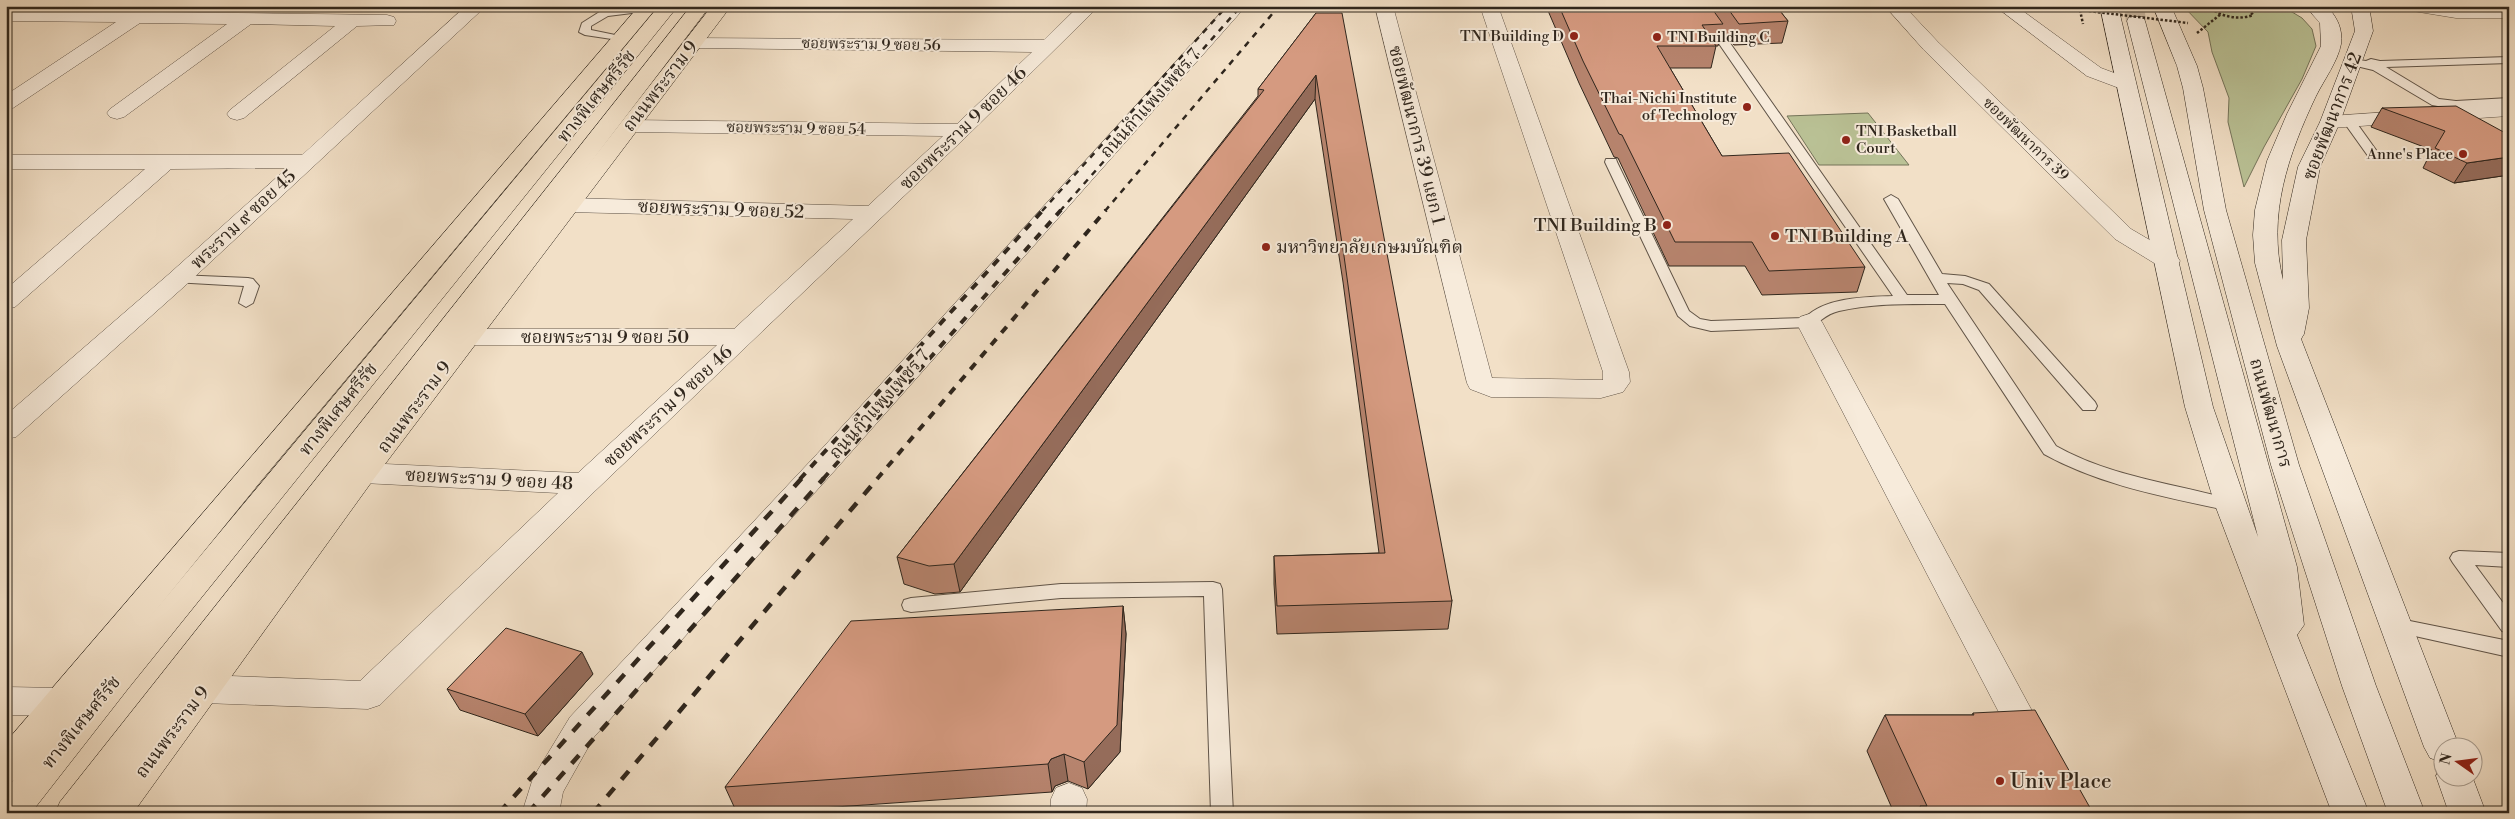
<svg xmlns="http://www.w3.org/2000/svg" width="2515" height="819" font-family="'Libre Bodoni','Noto Serif Thai',serif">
<rect width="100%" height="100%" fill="#f2e0c7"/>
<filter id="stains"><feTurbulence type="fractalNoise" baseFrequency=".004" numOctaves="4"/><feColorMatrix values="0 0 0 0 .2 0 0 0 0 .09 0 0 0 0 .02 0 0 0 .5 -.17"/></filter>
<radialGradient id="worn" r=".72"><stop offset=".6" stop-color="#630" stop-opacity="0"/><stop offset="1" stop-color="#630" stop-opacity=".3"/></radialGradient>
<path fill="#bac296" stroke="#74745a" d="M2183,6H2282L2302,18L2312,29L2316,46L2302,79L2264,147L2244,187L2228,122L2229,98L2212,52L2208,32Z
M1868,113L1909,165H1819L1787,116Z"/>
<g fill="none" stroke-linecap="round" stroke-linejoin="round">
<path stroke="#cbbba5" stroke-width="20" stroke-dasharray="20 10" stroke-linecap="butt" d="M2134,6L2136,21"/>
<defs>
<path id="lane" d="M635,6L653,8L648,11L608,16L591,26V30L625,37V41L585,35L579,32L582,23L601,11Z
M1693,6H1704L1907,295H1939L1884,199L1891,195L1898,199L1942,274L1965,276L1989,284L2095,402L2097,406L2095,410H2083L1979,290L1963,284L1947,283L2056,446C2113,478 2175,483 2236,501L2239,505L2236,509L2230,511C2166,497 2102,486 2044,454L1945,304C1910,304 1874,303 1839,311C1825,314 1819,324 1809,327L1711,331L1690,326L1678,316L1605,162L1606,159H1616L1617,162L1689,311L1700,319L1711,321L1805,318C1825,297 1866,297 1893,296Z
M2509,57V63L2386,67L2439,99L2456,101L2509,98V106L2456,109L2432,105L2373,70L2348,64L2346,62L2352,59L2366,61L2371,59L2380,61Z
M2349,117L2353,118L2376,150L2378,153L2376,156H2368L2343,121Z
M178,275L248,278L253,279L259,286L253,303L246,307L239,303L244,286L173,282L171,279Z
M2459,551L2509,553V567L2475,565L2509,611V633L2502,631L2453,563L2450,558L2453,553Z
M1213,582L1220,584L1222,589L1233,813H1211L1204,596L1061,598L911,612L904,610L902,605L904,600L911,598L1061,584Z
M2395,618L2509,641V657L2388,630L2385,625L2388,620Z"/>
<path id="street" d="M466,6H486L187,284L16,437L6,439V415L169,274L287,168L171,169L15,307L6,309V289L145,169H6V155H302Z
M1079,6H1099L969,134L595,491L380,705L368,709L204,703L192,699L187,689L192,679L204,675L360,681L558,493L363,483L353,480L349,473L353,466L363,463L578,473L717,345H467L458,343L454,337L458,331L467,329H734L853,219L568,212L560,210L557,205L560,200L568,198L868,206L943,136L629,132L622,130L619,126L622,122L629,120L957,124L1032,52L694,48L687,46L685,42L687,38L1044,40Z
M1227,6H1246L837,468L594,737L563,792L559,813H522L533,778L570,717L817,454Z
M1375,6H1393L1492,378L1603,380V372L1480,6H1498L1629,372L1630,382L1623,392L1601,398L1491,397L1470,389L1467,383Z
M1885,6H1904L1938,42L2131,229L2177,256L2180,261L2177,266L2168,268L2159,266L2115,239L1924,50Z
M1995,6H2016L2101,68L2133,80L2136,84L2133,88H2119L2087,76Z
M2404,6L2509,8V18H2456L2413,11L2407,10Z
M6,10L387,15L394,17L396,21L394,25L357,26L244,118L237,120L230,118L227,114L230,110L335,26L251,24L124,117L117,119L110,117L107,113L110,109L227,24L140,23L13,108L6,110V95L116,22L6,21Z
M2509,104V116L2330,128L2323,126L2320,122L2323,118L2330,116Z
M1809,314L1818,317L1822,322L2044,733L2050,743L2044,753L2032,758L2020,753L1796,322L1800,317Z
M6,687L61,688L73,692L78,702L73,712L61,716L6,715Z
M1069,783L1082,788L1087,799L1086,813H1050L1051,799L1056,788Z"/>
<path id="secondary" d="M2100,6H2118L2213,407L2258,537L2127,21L2129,17H2143L2145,21L2297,567L2304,625L2297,635L2369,813H2332L2215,505L2185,407Z
M2153,6H2171L2197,66L2203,88L2226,210L2299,465L2376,686L2425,813H2388L2342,686L2271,465L2204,210L2183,88L2177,66Z
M2305,6H2326C2337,16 2343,29 2341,44C2338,61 2324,80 2316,96C2288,155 2267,215 2283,280L2282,240L2298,167L2320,122L2355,31L2351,6H2369L2373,31L2340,122L2320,167L2306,240L2309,308L2304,334L2301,339L2459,746H2442V762L2430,758L2424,747L2277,346L2255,263L2253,235L2255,210L2267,161L2287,114L2321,46L2320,23Z
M2441,765L2442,776H2472L2486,813H2449L2436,776Z"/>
<path id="primary" d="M639,6H658L261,481L19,779L6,783V742Z
M712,6H731L373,480L133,813H93L98,802L353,466Z"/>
<path id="highway" d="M659,6H678L127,690L31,813H6V789Z
M691,6H710L95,813H55L60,802Z"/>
</defs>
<use href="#lane" stroke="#605448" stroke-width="2"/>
<use href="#street" stroke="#605448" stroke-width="1"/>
<use href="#secondary" stroke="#2f261d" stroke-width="1"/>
<use href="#primary" stroke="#2f261d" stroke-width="1"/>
<use href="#highway" stroke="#2f261d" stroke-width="1"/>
<path stroke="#2f261d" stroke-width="2.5" stroke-dasharray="2.5 2" stroke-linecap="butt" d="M2207,6C2220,16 2237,21 2253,15L2247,6
M2080,10L2083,24
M2197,33L2221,14"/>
<use href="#lane" fill="#f7ebdb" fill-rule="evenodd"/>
<use href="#street" fill="#f7ebdb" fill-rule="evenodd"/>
<use href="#secondary" fill="#f7ebdb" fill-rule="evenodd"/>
<use href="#primary" fill="#f2e0c7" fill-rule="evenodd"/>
<use href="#highway" fill="#f2e0c7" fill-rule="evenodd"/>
<path stroke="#2f261d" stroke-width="2.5" stroke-dasharray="6 6" stroke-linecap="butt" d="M1042,211L1227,6
M1060,211L1241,6
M1105,211L1279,6"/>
<path stroke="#2f261d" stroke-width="4" stroke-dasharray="8 8" stroke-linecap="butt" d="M800,479L1043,210
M823,479L1061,210
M877,479L1106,210"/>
<path stroke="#2f261d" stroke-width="4.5" stroke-dasharray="11 11" stroke-linecap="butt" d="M499,813L802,478
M528,813L824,478
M593,813L878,478"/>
<path stroke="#2f261d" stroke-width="2.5" stroke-dasharray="2.5 2" stroke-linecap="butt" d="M2080,10L2188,23"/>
</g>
<path fill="#b7846e" stroke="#2f261d" d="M1546,6H1776L1788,21L1782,43L1734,45L1722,29L1718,46H1716L1711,68H1670L1722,156L1865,267L1857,292L1762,295L1745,266H1669L1618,158L1614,157L1579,83Z
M1316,13L1452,601L1448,629L1277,634L1274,584V556L1379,553L1343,282L1315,99L960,592L935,594L904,584L897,557L1258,96V89Z
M2382,108L2509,135V175L2454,183L2423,168L2432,150L2371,127Z
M1123,606L1126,634L1120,752L1088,789L1068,781L1055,786L1052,792L749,813H737L725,787Z
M593,674L538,736L460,710L447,689Z
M1973,713L2093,813H1894L1867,751L1885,715H1972Z"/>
<path fill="#956c5a" stroke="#2f261d" d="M1316,75L1315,99L960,592L954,564Z
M2509,157V175L2454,183L2467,163Z
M1123,606L1126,634L1120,752L1088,789L1084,762Z
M582,652L593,674L538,736L525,714Z
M1064,754L1068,781L1055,786L1052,792L1048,764L1051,759Z"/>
<path fill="#d59a80" stroke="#2f261d" d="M1559,6H1710L1723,24L1702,25L1716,46H1657L1722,156L1789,153L1865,267L1769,271L1752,242H1675L1622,135L1619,134L1583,61Z
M1726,6H1776L1788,21L1739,24Z
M1316,13H1342L1452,601L1277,606L1274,556L1385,553L1344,256L1316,75L954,564L929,566L897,557L1264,90L1258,89Z
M2456,106L2509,135V157L2467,163L2435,148L2445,131L2382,108Z
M1123,606L1117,725L1084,762L1064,754L1051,759L1048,764L725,787L851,621Z
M506,628L582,652L525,714L447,689Z
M2035,710L2093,813H1923L1920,806H1927L1885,715H1974L1973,713Z"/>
<g fill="#8f2418" stroke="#f7ebdb" stroke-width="2">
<circle cx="1574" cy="36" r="5"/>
<circle cx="1657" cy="37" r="5"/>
<circle cx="1747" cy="107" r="5"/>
<circle cx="1846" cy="140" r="5"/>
<circle cx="2463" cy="154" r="5"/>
<circle cx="1667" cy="225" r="5"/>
<circle cx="1775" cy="236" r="5"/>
<circle cx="1266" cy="247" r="5"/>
<circle cx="2000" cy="781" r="5"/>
</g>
<g text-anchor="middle" stroke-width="4" stroke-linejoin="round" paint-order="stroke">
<g font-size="15" fill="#2f261d" stroke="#f7ebdb" text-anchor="end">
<text x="1564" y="41">TNI Building D</text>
<text x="1667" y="42" text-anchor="start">TNI Building C</text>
<text x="1737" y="103">Thai-Nichi Institute<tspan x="1737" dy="17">of Technology</tspan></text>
<text x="1856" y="136" text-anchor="start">TNI Basketball<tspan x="1856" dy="17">Court</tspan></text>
<text x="2453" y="159">Anne's Place</text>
</g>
<g font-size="15" fill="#2f261d" stroke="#f7ebdb">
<text transform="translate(871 44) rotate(1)" y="5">ซอยพระราม 9 ซอย 56</text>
<text transform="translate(796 128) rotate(1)" y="5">ซอยพระราม 9 ซอย 54</text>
<text transform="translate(2026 139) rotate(44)" y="5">ซอยพัฒนาการ 39</text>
</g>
<g font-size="18" fill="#2f261d" stroke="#f7ebdb">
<text transform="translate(660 86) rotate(-52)" y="6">ถนนพระราม 9</text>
<text transform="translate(596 96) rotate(-51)" y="6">ทางพิเศษศรีรัช</text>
<text transform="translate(1150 103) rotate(-48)" y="6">ถนนกำแพงเพชร 7</text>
<text transform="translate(2332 116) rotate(-69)" y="6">ซอยพัฒนาการ 42</text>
<text transform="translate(963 128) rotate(-44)" y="6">ซอยพระราม 9 ซอย 46</text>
<text transform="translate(1417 135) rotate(76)" y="6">ซอยพัฒนาการ 39 แยก 1</text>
<text transform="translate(721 209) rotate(2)" y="6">ซอยพระราม 9 ซอย 52</text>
<text transform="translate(243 219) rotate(-43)" y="6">พระราม ๙ ซอย 45</text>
<text x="605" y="343">ซอยพระราม 9 ซอย 50</text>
<text transform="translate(879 404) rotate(-48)" y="6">ถนนกำแพงเพชร 7</text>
<text transform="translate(668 406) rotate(-43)" y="6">ซอยพระราม 9 ซอย 46</text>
<text transform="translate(414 407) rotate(-53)" y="6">ถนนพระราม 9</text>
<text transform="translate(338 409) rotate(-51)" y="6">ทางพิเศษศรีรัช</text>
<text transform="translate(2271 413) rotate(74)" y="6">ถนนพัฒนาการ</text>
<text transform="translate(489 479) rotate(3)" y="6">ซอยพระราม 9 ซอย 48</text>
<text transform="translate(81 722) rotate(-51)" y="6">ทางพิเศษศรีรัช</text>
<text transform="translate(172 732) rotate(-53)" y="6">ถนนพระราม 9</text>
</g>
<g font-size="18" fill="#2f261d" stroke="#f7ebdb" text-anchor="start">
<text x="1657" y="231" text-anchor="end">TNI Building B</text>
<text x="1785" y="242">TNI Building A</text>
<text x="1276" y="253">มหาวิทยาลัยเกษมบัณฑิต</text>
</g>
<g font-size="21" fill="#2f261d" stroke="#f7ebdb" text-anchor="start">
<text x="2010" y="788">Univ Place</text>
</g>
</g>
<rect width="2515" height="819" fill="none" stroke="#f2e0c7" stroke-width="25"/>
<rect x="8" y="8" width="2500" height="804" fill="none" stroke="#2f261d" stroke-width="2.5"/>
<rect x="12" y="12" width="2490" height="794" fill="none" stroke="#2f261d"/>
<g transform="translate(2458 762) rotate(284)"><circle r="24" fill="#f7ebdb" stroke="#a79c8f"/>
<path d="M0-4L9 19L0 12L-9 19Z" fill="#8f2418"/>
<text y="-8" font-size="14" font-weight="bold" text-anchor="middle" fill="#2f261d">N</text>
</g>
<rect width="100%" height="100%" filter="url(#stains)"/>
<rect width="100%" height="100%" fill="url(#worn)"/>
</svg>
